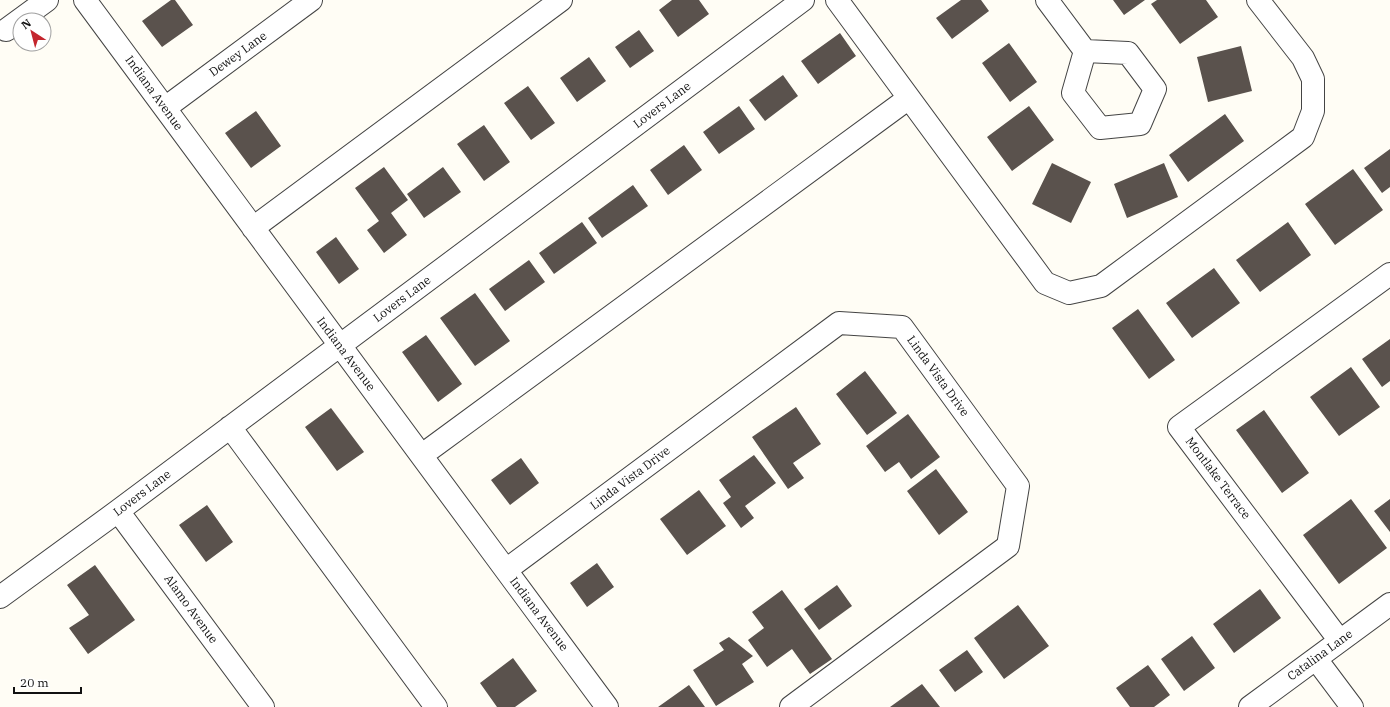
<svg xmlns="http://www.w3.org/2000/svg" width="1390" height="707" font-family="'IBM Plex Serif',serif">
<rect width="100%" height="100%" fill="#fffdf5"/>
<path fill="#5a524d" d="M171,0H175L193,25L162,47L142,21Z
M672,0H699L709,14L678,37L659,10Z
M961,0H981L989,11L952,39L936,18Z
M1113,0H1145L1124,15Z
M1157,0H1206L1218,17L1180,44L1151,4Z
M639,30L654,51L630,68L615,47Z
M840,33L856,56L818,84L801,61Z
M1009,43L1037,82L1010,102L982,63Z
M1241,46L1252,91L1208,102L1197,57Z
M589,57L606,81L577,102L560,78Z
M783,75L798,96L765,121L749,100Z
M528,86L555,123L531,140L504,103Z
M739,106L755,129L719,154L703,132Z
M1029,106L1054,140L1012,171L987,137Z
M256,111L281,146L251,168L225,133Z
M1225,114L1244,141L1188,182L1169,155Z
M484,125L510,162L484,181L457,144Z
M684,145L702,170L668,195L650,170Z
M1390,149V187L1382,193L1364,168Z
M1052,163L1091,182L1071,223L1032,204Z
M1164,163L1178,197L1127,218L1114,184Z
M384,167L408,200L391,213L407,235L384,253L367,230L379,221L355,188Z
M443,167L461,192L424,218L407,194Z
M1353,169L1383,210L1335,245L1305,204Z
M633,185L648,206L602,238L588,218Z
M582,222L597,243L554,274L539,253Z
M1288,222L1311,255L1260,292L1236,260Z
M336,237L359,269L339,284L316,252Z
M529,260L545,282L505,311L489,289Z
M1214,268L1240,303L1192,338L1166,303Z
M475,293L510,341L475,366L440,318Z
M1138,309L1175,360L1149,379L1112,328Z
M426,335L462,384L438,402L402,352Z
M1390,339V381L1382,387L1362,359Z
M1351,367L1380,407L1339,436L1310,397Z
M865,371L897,413L867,435L836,394Z
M796,407L821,444L793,463L804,478L788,489L752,437Z
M331,408L364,452L337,471L305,427Z
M1264,410L1309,473L1282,493L1236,430Z
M908,414L940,457L911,479L899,462L885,472L866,446Z
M754,455L776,483L745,506L754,518L741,528L723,503L731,497L719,480Z
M521,458L539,483L510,505L491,480Z
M936,469L968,512L939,535L907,491Z
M699,490L726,526L687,555L660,519Z
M1351,499L1387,548L1339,584L1303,535Z
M1390,499V532L1374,511Z
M207,505L233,542L206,562L179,525Z
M597,563L614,587L587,607L570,583Z
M95,565L135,620L88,654L69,628L89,615L67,585Z
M837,585L852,606L819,630L804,609Z
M1260,589L1281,618L1234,653L1213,624Z
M782,590L832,659L810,674L792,649L767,667L748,640L764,628L752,612Z
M1018,605L1049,646L1004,679L974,638Z
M1192,636L1215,668L1184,691L1161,659Z
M729,637L753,656L742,664L754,682L716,706L693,670L724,650L719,643Z
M967,650L983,672L955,692L939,670Z
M513,658L537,691L515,707H497L480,683Z
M1148,665L1170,695L1154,707H1130L1116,688Z
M922,684L940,707H890Z
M689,685L705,707H658Z"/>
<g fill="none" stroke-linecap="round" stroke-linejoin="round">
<defs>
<path id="minor" d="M85,0L607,707
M837,0L1045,283L1069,293L1101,286L1303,137L1313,111V79L1303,58L1258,0
M1047,0L1085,51
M6,30L47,0
M1085,51L1128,53L1155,89L1140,124L1100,128L1073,93Z
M165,108L311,0
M253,228L561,0
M230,427L436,707
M422,455L909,98
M118,511L263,707
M506,570L839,323L902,327L1018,486L1008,546L791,707
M0,597L118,511L803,0
M1340,641L1179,427L1390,274
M1316,659L1352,707
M1250,707L1390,604"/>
</defs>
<use href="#minor" stroke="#444" stroke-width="24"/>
<use href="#minor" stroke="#fff" stroke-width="22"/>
</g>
<g text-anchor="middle" stroke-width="4" stroke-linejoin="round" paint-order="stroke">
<g font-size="12" fill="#111" stroke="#fff">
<text transform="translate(238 54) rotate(-36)" y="4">Dewey Lane</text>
<text transform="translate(154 93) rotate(54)" y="4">Indiana Avenue</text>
<text transform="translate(662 105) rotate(-37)" y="4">Lovers Lane</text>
<text transform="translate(402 299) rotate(-37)" y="4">Lovers Lane</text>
<text transform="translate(346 354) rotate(53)" y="4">Indiana Avenue</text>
<text transform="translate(938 376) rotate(54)" y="4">Linda Vista Drive</text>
<text transform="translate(630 478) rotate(-37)" y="4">Linda Vista Drive</text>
<text transform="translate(1218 478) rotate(53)" y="4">Montlake Terrace</text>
<text transform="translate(142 493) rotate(-37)" y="4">Lovers Lane</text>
<text transform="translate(191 609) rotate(54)" y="4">Alamo Avenue</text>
<text transform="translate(539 614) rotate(53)" y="4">Indiana Avenue</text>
<text transform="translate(1320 655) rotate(-36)" y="4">Catalina Lane</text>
</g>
</g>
<g transform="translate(32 32) rotate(324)"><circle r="19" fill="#ffffff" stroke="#a0a0a0"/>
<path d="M0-3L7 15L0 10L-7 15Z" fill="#c4262e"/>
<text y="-6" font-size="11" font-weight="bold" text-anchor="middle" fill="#111111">N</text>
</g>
<path d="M14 687v6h67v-6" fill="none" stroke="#111111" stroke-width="2"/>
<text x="20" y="687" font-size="12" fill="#111111" stroke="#ffffff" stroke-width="3" paint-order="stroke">20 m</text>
</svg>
